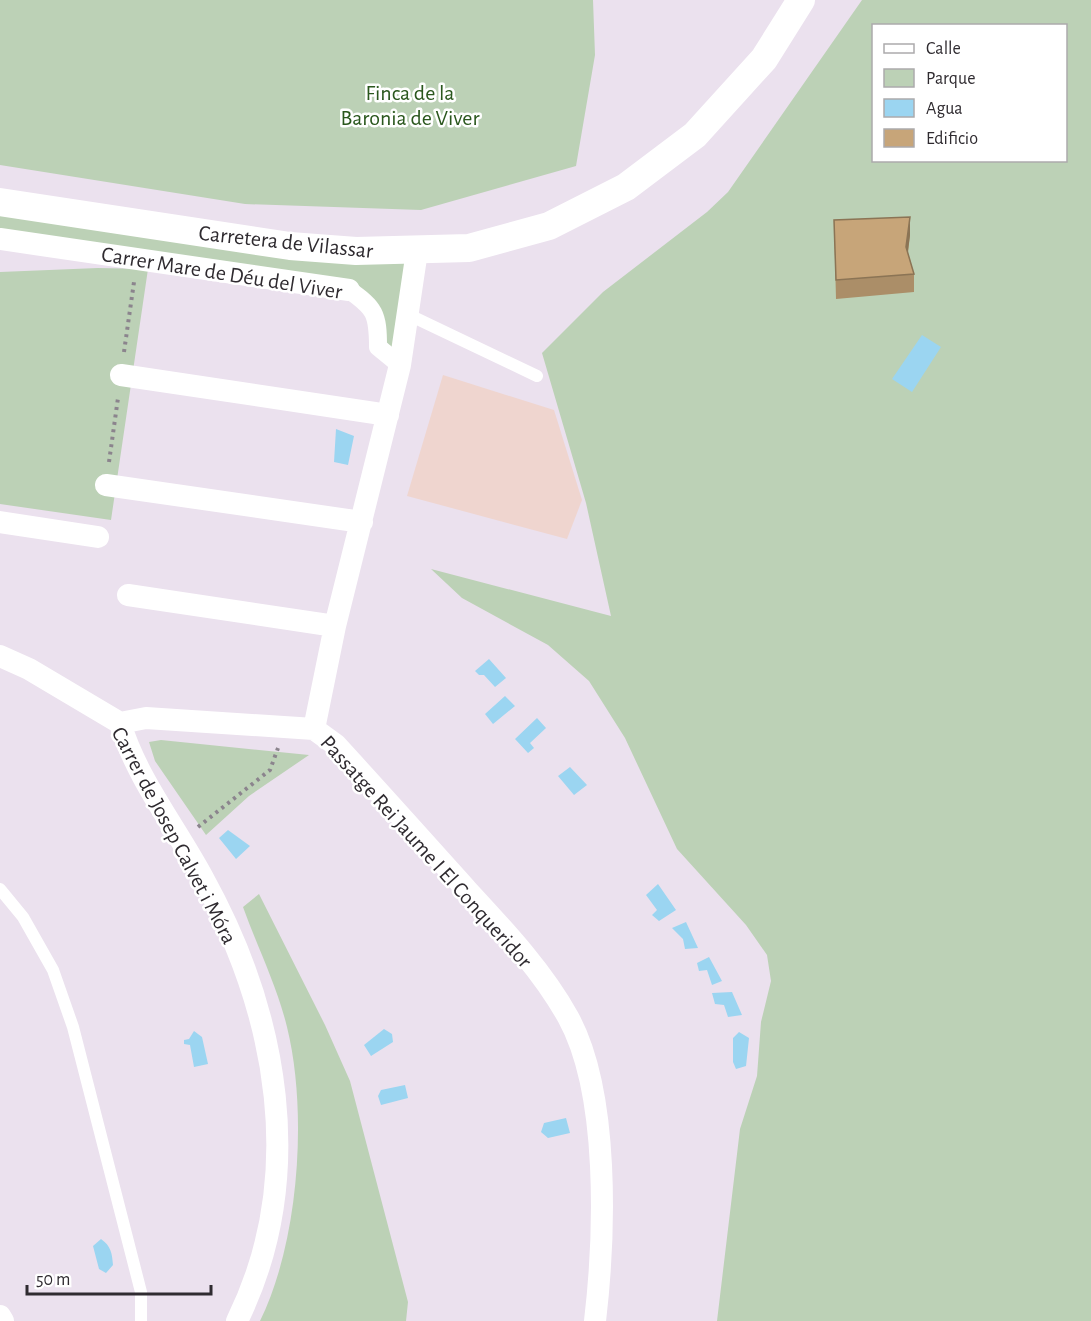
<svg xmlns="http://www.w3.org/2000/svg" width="1091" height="1321" font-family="'Alegreya Sans',sans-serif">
<rect width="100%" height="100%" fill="#ebe1ee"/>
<path fill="#efd5cf" d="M443,375L554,410L582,500L567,539L407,496Z"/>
<path fill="#bcd1b6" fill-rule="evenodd" d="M0,0H593L595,55L576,166L421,210L245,204L0,165Z
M862,0H1091V1321H717L740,1129L757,1076L761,1022L771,981L767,955L746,925L677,849L625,738L589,681L548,645L462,598L431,569L611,616L586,503L542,353L603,292L707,212L728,192ZM874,26H1066V160H874Z
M0,204L412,256L400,365L378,327L349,290L0,239Z
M98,268L148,269L111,520L0,504V272Z
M161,740L309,755L249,796L206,835L155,761L149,742Z
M259,894L325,1025L350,1081L408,1302L406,1321H260C299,1242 308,1112 287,1027C277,986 257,946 243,907Z"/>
<path fill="#9bd5f1" d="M922,335L941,347L912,392L892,379Z
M336,429L354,436L348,465L334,462Z
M489,659L506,678L495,687L484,675H479L475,671Z
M505,696L515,706L493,724L485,714Z
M537,718L546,728L530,743L534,748L528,753L515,739Z
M570,767L587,785L574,795L558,776Z
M228,830L250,846L236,859L219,838Z
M658,884L676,910L659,921L652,915L657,910L646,895Z
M686,922L698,948L685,949L683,939L672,928Z
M709,957L722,981L712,985L707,970L699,971L697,963Z
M732,992L742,1015L728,1017L724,1005L715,1004L712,993Z
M384,1029L392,1034L393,1042L371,1056L364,1045Z
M194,1031L202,1037L208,1064L194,1067L190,1045L184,1044V1040L189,1039Z
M739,1032L749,1038L746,1066L736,1069L733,1062V1038Z
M405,1085L408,1098L381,1105L378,1096L381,1090Z
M566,1118L570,1133L548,1138L541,1132L544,1123Z
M101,1239C111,1246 112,1253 113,1265L106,1273L99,1269L93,1246Z"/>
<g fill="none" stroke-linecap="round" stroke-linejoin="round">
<path stroke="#8b848d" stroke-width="4" stroke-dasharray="3 4.5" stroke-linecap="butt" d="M124,352L134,282
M109,462L118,398
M198,827L270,770L278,748"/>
<path stroke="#fff" stroke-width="12" d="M407,314L537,376
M0,889L23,917L53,970L73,1027L141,1292V1321"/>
<path stroke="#fff" stroke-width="18" d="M349,290C375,308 378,314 378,347L400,365"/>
<path stroke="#fff" stroke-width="22" d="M0,239L349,290
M121,375L388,415
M106,485L362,522
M0,522L98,537
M128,595L335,626
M0,656L29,669L120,723C137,779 175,826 203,878C278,1014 308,1177 237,1321
M120,723L146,718L314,729
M314,729L336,745C380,793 423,841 467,890C503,929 542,970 568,1017C610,1093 605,1236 595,1321
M314,729L335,626L400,365L417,251
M0,1316L3,1321"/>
<path stroke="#fff" stroke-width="28" d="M0,202L290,246L356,251L469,248L549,226L626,187L695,135L764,59L801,0"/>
</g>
<path fill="#ab8e68" d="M834,220L910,235L908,253L914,274V292L836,299Z"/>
<path fill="#8b7455" d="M910,217V235L906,265V247Z"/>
<path fill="#c7a579" stroke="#8b7455" stroke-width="1.5" d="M910,217L906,247L914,274L836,280L834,220Z"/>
<g text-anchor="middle" stroke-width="5" stroke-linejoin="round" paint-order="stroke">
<g font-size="22" fill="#2a571d" stroke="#fff">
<text x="410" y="100">Finca de la<tspan x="410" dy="25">Baronia de Viver</tspan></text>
</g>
<g font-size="22" fill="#2f2b30" stroke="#fff">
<text transform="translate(286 241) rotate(6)" y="8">Carretera de Vilassar</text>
<text transform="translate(222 272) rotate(9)" y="8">Carrer Mare de Déu del Viver</text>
<text transform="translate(175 835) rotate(62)" y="8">Carrer de Josep Calvet i Móra</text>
<text transform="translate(427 851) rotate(48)" y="8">Passatge Rei Jaume I El Conqueridor</text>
</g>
</g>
<rect x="872" y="24" width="195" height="138" fill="#ffffff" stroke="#acaaac" stroke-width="1.5"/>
<rect x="884" y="44" width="30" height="9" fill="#ffffff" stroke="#acaaac" stroke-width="1.5"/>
<text x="926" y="54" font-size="18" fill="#2f2b30">Calle</text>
<rect x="884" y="69" width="30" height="18" fill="#bcd1b6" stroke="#acaaac" stroke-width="1.5"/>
<text x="926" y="84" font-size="18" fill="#2f2b30">Parque</text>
<rect x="884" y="99" width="30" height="18" fill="#9bd5f1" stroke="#acaaac" stroke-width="1.5"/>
<text x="926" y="114" font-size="18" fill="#2f2b30">Agua</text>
<rect x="884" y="129" width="30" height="18" fill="#c7a579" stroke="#acaaac" stroke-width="1.5"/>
<text x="926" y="144" font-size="18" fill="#2f2b30">Edificio</text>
<path d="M27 1285v9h184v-9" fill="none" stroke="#2f2b30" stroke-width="3"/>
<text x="36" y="1285" font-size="18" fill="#2f2b30" stroke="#ffffff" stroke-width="4.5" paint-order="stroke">50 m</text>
</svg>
